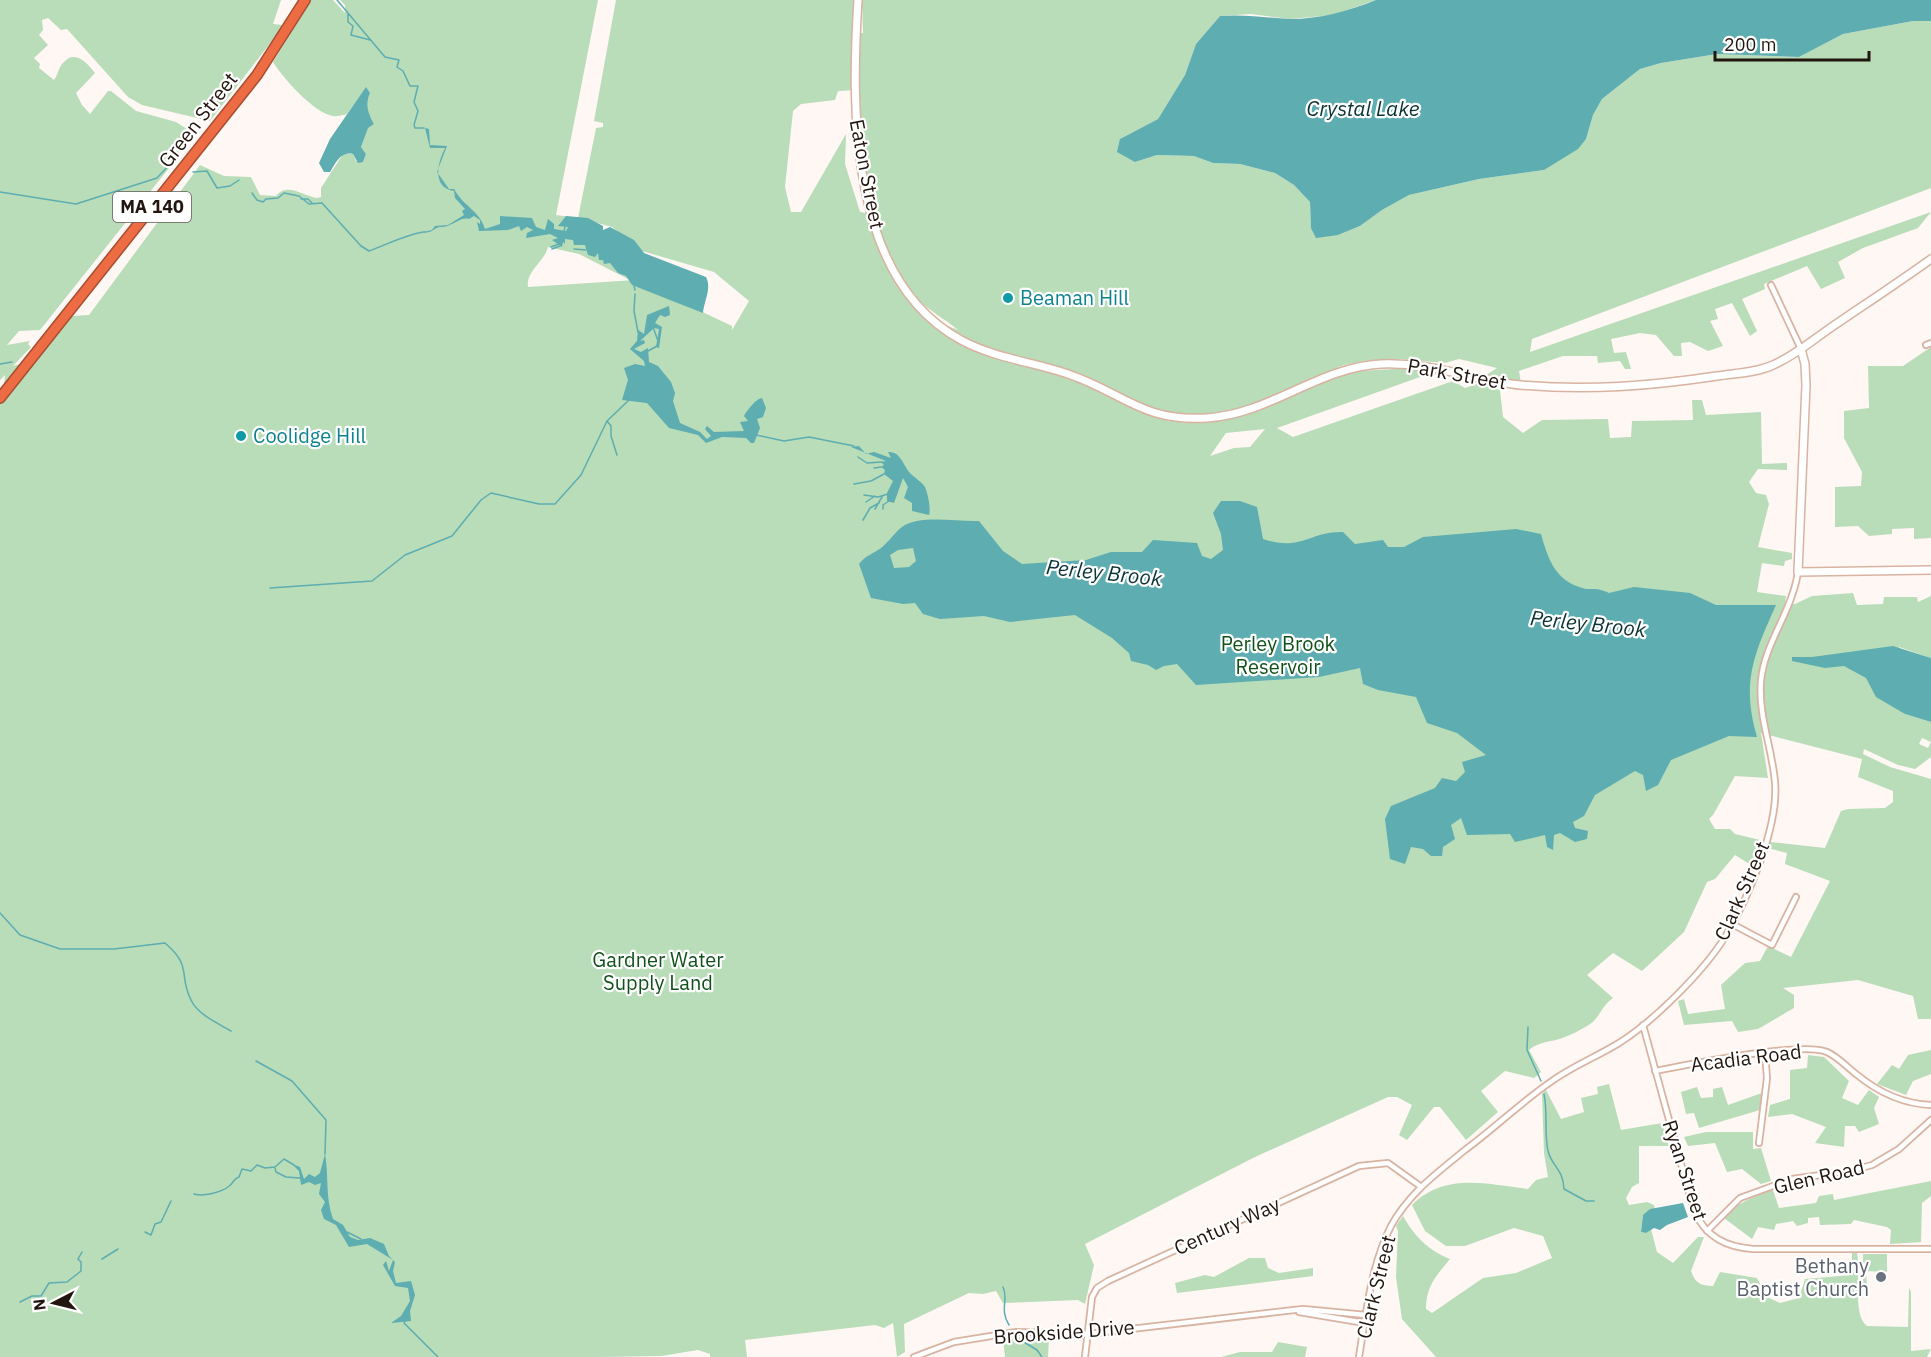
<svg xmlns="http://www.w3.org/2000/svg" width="1931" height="1357" font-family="'IBM Plex Sans',sans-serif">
<rect width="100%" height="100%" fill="#fff7f3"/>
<path fill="#b9dcb9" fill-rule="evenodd" d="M0,0H281L273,24L282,25L278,33L210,121L142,105L128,97L67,29L61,30L48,18L42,20L43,30L39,35L48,45L34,58L40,64L39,68L54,80C58,75 58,68 63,63C75,49 87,63 95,73L76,93L82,105L90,114L108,91H111L136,111L176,122L190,131V135L173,163L40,330L19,331L7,345L30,341L28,344L31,347L13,366L20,364L57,317L89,315L200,165L224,176L251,177L260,195L276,196C288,182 302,196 317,198L321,197V188L343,154H353L356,161L363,162L366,154L361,147L368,127L374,124C367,113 365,105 370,93L366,88L347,114C343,115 336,117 333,116C314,113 282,77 273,62L311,0H333L345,13V5L340,0H598L556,215L578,218L596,128L603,127V123L594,121L616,0H853V33H863L862,0H1376L1333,15L1290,19L1251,14L1220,16L1196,44L1185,75L1158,119L1120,139L1135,162L1157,155L1194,156L1213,163L1240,164L1275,173L1294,185L1310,202L1311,228L1338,235L1360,226L1382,210L1409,195L1479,179L1544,170L1586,139L1593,115L1602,99L1640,69L1661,63L1717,54L1799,57L1843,34L1913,21H1931V188L1532,339L1530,352L1931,212L1918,228L1863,248L1838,262L1845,278L1821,289L1807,266L1764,284L1765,289L1742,299L1757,331L1750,336L1732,303L1715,309L1718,319L1710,321L1723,346L1708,351L1690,342L1681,343L1682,356H1674L1656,335L1640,333L1611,339L1614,353L1626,352L1631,369H1625L1620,361L1598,363L1597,356H1563L1519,371L1521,383L1486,375L1497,368L1459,359L1445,363L1400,359L1366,361L1344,365L1243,408L1237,417L1274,404L1336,376L1357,371L1414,368L1420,371V377L1277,428L1293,437L1453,381L1465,388L1480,383L1500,390L1503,417L1523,433L1542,420L1608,419L1610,438L1631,437L1632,421L1693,420L1692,400H1702L1706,415L1761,412L1762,464L1787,463V470L1758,469L1749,482L1756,493L1766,495L1769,504L1758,547L1792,553V559L1785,561L1784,566L1762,563L1757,592L1786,596L1785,604H1795L1812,596L1853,593L1857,605L1883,604L1884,597H1917L1918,602L1931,596V658L1899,647L1905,714L1931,722V742L1922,738L1919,744L1928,748L1931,742V757L1915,769L1898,765L1864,749L1863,754L1890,767L1931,779V1019H1918L1913,996L1858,980L1783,988L1794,995V1008L1758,1029L1738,1032L1732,1021L1684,1025L1678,1001L1684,999L1688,1014L1725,1009L1721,985L1745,963L1760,961L1768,946L1791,957L1830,881L1785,864L1787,853L1768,848L1770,842L1825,848L1841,811L1848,809L1885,808L1893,802V791L1858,777L1862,759L1761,733L1768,778L1735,776L1713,815L1709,819L1715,829H1730L1735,834L1760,840L1751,865L1735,855L1715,879L1707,882L1684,932L1642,971L1613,953L1587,975L1613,998C1601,1006 1600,1019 1587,1026C1580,1030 1573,1034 1565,1037C1553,1042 1539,1041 1529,1050L1541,1072L1534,1078L1505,1071L1481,1091L1498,1112L1466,1140L1440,1107H1434L1407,1140L1399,1135L1412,1105L1397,1097H1388L1255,1157L1085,1244L1094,1265L1085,1304L1078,1300L1003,1303L996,1291L983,1294L969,1293L904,1324L905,1352L897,1357L893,1323L884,1328L875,1325L745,1340L747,1357H710V1354L698,1350L661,1356L599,1357H0V400L3,396L5,375L0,380ZM858,90C856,156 873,254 921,302C932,313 947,320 958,330L930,319L893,278L874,238L866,213L860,212L845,164L846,134L801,212H791L785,187L793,111L801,104L835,100L838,91ZM579,218L612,227L642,251L714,272L749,301L732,330V326L635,280L528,287C525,272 545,261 548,247L579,254L628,279L632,265L568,236L555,237L573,229ZM1265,429L1250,447L1234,448L1210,456L1226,433Z
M1931,347V538L1914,539V528L1892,529V534L1869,536L1858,526L1835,527V487L1861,486L1862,472L1844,438V411L1869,408L1868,366H1903Z
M1931,1050V1074L1913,1081L1906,1095L1877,1084L1892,1065L1899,1069L1908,1055Z
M1808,1055L1824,1057L1849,1081L1842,1098L1858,1105L1869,1090L1879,1097L1874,1108L1879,1124L1859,1132L1855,1126H1845L1844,1147L1815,1143L1826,1127L1792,1114L1768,1117L1770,1105L1790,1099V1070L1807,1068Z
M1609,1084L1621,1130L1662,1123L1669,1146H1639V1183L1632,1187L1626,1198L1629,1205L1647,1202L1654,1205L1655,1209L1643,1215L1641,1232L1646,1233L1651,1229L1657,1252L1673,1263L1698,1237H1704L1691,1271C1695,1283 1701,1286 1713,1286L1720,1272L1757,1278L1767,1297L1780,1303L1799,1298L1805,1279L1852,1275V1253H1857C1861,1271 1852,1316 1867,1326L1908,1327L1909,1288L1911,1292V1351L1931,1349L1927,1357H1436L1402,1319L1396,1277L1398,1231L1396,1226L1403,1216C1415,1237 1428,1250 1450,1259C1436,1276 1426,1286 1426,1309L1432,1313L1483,1278L1516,1273L1552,1258L1543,1236L1514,1228L1465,1246H1446L1425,1231L1412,1205C1445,1172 1487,1184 1528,1189L1536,1180L1548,1177L1544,1153L1542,1094L1546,1090L1561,1119L1584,1112L1581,1098L1598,1094L1597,1087Z
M1697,1087L1701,1098L1713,1097V1089L1722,1087L1728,1105L1762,1093L1760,1110L1699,1128L1694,1113L1686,1114L1681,1092Z
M1706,1132H1753V1149L1761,1148L1771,1181L1761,1184L1742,1169L1727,1172L1715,1143L1688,1146L1684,1137Z
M1931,1181V1196L1922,1203L1921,1242L1890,1244L1891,1230L1887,1227L1854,1220L1851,1224L1820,1225L1819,1217L1808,1218V1223L1797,1226L1793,1221L1776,1224L1774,1230L1758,1227L1752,1239L1724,1218C1737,1202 1753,1197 1773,1190L1779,1208L1816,1203L1819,1196L1833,1194L1834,1200Z
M1863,1254H1887V1272L1866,1271L1867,1285H1863Z
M1249,1258H1265L1268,1268L1279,1273L1313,1268V1276L1177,1293L1175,1283L1205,1275L1214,1277Z
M1022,1337L1049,1338L1048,1357H1005L1003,1340Z
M1278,1342L1307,1347L1305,1357H1221L1240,1352H1272Z"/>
<path fill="#5dadb1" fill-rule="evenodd" d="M1376,0H1931V21H1913L1843,34L1799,57L1717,54L1661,63L1640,69L1602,99L1593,115L1586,139L1578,149L1544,170L1479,179L1409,195L1382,210L1360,226L1338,235L1316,238L1311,228L1310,202L1294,185L1275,173L1240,164L1213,163L1194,156L1157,155L1135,162L1117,152L1120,139L1158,119L1185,75L1196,44L1220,16C1246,14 1266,18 1290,19C1320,19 1349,11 1376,0Z
M366,87L370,93C365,105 368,113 374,124L368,128L361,147L366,154L363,162L358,163L353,154C341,151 336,162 330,172H324L319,163L330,139Z
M425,128L429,129L430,145L447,146L437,172L449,189H454C464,207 479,210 485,229L500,224V216L532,218L536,227L545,230L548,219L554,224V229L566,231L568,227L558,226L566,216L588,218L603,226V230L610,227L634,240L644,253L706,277C712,288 704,301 703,313L632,285L626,276L618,273L610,263L604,264L603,260H599L598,253L595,257L588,255L585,245H574L573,240L565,239V244L563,242L562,247L552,240L558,238L550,234L526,238L527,233L533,230L527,227L521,231L519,226L508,230L479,231L477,222L480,224V220L474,216L469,219C460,216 452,228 439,227C433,229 431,234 423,232L432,230L435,226L448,225L464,215L462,211L465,209L455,198L454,191C431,187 438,162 445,148H430Z
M669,306L670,315L665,317L660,315L655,323L662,327L659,348L656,347L659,329L654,328L640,341L644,340L645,343L634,349L641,352L648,348L649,362L658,366L671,382L675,393L673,401L680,423L700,432L707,439L711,436L705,429L707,426L714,432L744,431L740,422L748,421L744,416C747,410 757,398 762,398L766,408L763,417L757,419L760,428L754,443H751L746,438L722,437L706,443L698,435L669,428L647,403L622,400L628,380L624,368L635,364L645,366L644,361L630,349L637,341L638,330L644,334L647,315Z
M859,446L866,454L874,452L891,458L888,452C901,451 903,466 911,474C915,478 922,482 925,487C928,494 931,509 929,515L912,511V503L904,498L908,487L903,478L894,503L887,501V493L893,481L884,474L885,470L881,467L884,465L881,462L886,461L851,447Z
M1221,501H1240L1257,507L1263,539C1301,552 1310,531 1343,532L1355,544L1383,540L1388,547H1404L1423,537L1516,529L1541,534C1548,559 1555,580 1582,588C1592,591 1594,586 1609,593L1634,587L1690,593L1716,605H1776C1754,654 1741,683 1757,737L1729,736L1671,760L1658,785L1646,791L1643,775L1635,771L1595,795L1584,816L1573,822L1575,828L1588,831L1587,839L1575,842L1560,833L1554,835L1553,850L1547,847L1545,835L1515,842L1510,834L1467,835L1461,818L1451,825L1455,839L1443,847L1442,856H1431L1423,849L1411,847L1405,864L1390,859L1385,819L1391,806L1435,788L1442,778L1456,781L1465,772L1462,762L1486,755L1457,733L1427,723L1416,697L1378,690L1363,684L1360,668L1319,677L1196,685L1177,664L1164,666L1156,670L1148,665L1131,661L1129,653L1112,638L1075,615L1010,622L984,616L940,619L923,614L915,603L903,604L871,598L859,564C866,555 873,554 881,548C889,542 896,530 905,525C926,515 956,522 979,521L1003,551L1022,564L1086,560L1111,552H1142L1153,540L1197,543L1202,556L1211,559L1223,550L1221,534L1213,513ZM913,548L916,561L909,567L894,568L890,555L898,550Z
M1893,646L1931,658V722L1905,714L1876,697L1866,678L1844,666L1825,668L1792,661V657H1812Z
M325,1154C329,1176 325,1197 333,1219L343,1225L350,1237L358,1240L370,1238L384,1244L389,1256L395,1262L393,1271L396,1283L411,1281L415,1295L410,1311L411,1321L391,1323L401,1316L410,1301L408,1288L395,1286L383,1265L386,1261L389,1271L393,1260L367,1244L349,1247L336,1225L324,1219L321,1210L325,1202L319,1194L321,1183L315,1185L309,1182L301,1185L299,1171L292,1164L300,1167L304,1179L309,1174L315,1177L320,1173Z
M1683,1203L1688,1217L1667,1225L1660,1230L1654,1228L1646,1233L1641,1232L1643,1215L1650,1209Z"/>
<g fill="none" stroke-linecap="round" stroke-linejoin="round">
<path stroke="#5dadb1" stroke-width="1.5" d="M337,0L385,57L399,60L397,67L403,71L410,86H418L414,102L418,111L414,125L415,128H424
M348,13V22L353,26L351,35L370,40
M193,172L207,171L217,188L230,186L239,180
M0,192L76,204L157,178L173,161
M252,193L257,200L263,202L266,199L278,198L284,193L299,196L309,204L322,203L361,246L369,251C386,245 409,233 425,232
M301,199H308L312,203
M564,231L565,227
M551,247L559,244
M552,249L560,246
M574,249L586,250
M634,286L635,290
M635,294L634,311L638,332
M653,327L658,341
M648,351L657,346
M0,364L12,362
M756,435L784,441L809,437L854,446
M617,455L611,436V426L607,421L629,400
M858,457L867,463L882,462
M874,468L881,467
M854,484L871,481L884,474
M864,495L878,497L888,494
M866,502L875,496
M875,509L882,497
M883,509V505L889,501
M863,520L870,508L879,503
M270,588L372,581L405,555L452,536L481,500L491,493L539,504H555L581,475L607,421
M0,913L20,935L60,949H114L165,943C193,967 178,974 191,1000C198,1015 218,1023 231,1031
M1528,1027L1527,1050L1541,1081
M256,1061L292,1081L326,1120L325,1154
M1544,1094C1548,1113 1544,1133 1548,1151C1552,1167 1563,1168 1564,1189L1586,1201H1594
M275,1168L276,1172L286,1177L300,1178
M194,1194C204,1197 221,1192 228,1187C234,1183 233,1179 239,1177L242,1169L251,1171L257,1165L265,1168L275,1167L284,1159L294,1165
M145,1232L151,1235L155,1224L161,1222L171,1201
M347,1232L361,1239
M102,1259L118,1249
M1003,1287C1009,1299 999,1309 1009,1325
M20,1302L32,1296H41L49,1283L67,1282L81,1271V1262L78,1259L82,1252
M405,1321L404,1323L438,1357
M1019,1339L1037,1350L1042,1357"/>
<defs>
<path id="street" d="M1771,285L1801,349
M1926,345L1931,343
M1732,924L1772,945L1796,897
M1643,1025L1694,1211C1706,1237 1726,1247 1753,1249H1931
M1655,1071C1687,1065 1801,1041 1827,1052C1838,1057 1847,1067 1856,1074C1878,1092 1903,1104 1931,1105
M1759,1143L1767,1078L1765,1053
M1707,1231L1740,1198L1792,1179L1850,1171L1872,1165L1899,1149L1931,1120
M1299,1312L1365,1323
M914,1357L954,1342L1016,1332L1088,1334L1303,1309L1366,1315
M1085,1357L1092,1297L1097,1288L1108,1281L1359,1166L1388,1163L1420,1186
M1359,1357C1366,1314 1371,1265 1391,1226C1409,1193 1437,1173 1465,1150C1495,1128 1521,1102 1552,1081C1573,1066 1598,1056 1619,1043C1654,1021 1704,971 1725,937C1748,899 1779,826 1775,782C1772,748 1758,715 1761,681C1764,644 1792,612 1798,572"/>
<path id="secondary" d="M858,0C851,110 849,279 961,340C994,358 1033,362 1068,374C1124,393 1142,422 1207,418C1270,414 1319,367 1381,364C1433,362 1471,380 1520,385C1589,391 1650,386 1717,376C1735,373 1756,373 1773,365C1792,357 1809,343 1826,331C1861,307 1896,284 1931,259
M1801,349L1805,364L1806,385L1798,572L1931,570"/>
<path id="highway" d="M0,398L257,75L305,0"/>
</defs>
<use href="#street" stroke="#d8b3a2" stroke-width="8"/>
<use href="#secondary" stroke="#d8b3a2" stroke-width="10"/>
<use href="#highway" stroke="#a64e31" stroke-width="12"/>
<use href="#street" stroke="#fff" stroke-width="4.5"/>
<use href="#secondary" stroke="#fff" stroke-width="7"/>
<use href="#highway" stroke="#ed6c43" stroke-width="9"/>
</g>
<g fill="#0f9aa8" stroke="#fff" stroke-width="2">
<circle cx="1008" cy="298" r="6"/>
<circle cx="241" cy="436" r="6"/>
</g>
<circle fill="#6b7280" stroke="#fff" stroke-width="2" cx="1881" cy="1277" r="6"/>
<g text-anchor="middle" stroke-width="4.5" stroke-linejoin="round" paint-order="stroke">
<rect fill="#fff" stroke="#645b57" stroke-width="1.5" x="113" y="192" width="78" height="30" rx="4.5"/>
<g font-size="18" font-weight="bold" fill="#22150f">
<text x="152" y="213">MA 140</text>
</g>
<g font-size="20" fill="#22150f" stroke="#fff">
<text transform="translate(198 120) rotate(-52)" y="7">Green Street</text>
<text transform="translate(867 174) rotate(79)" y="7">Eaton Street</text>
<text transform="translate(1457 374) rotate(10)" y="7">Park Street</text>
<text transform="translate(1742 891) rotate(-66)" y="7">Clark Street</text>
<text transform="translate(1746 1058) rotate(-7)" y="7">Acadia Road</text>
<text transform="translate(1685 1170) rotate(72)" y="7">Ryan Street</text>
<text transform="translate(1819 1177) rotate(-13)" y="7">Glen Road</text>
<text transform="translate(1227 1226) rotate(-24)" y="7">Century Way</text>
<text transform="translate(1376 1287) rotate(-76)" y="7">Clark Street</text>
<text transform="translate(1064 1332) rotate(-4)" y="7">Brookside Drive</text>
</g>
<g font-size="20" fill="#0d838f" stroke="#fff" text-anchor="start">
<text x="1020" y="305">Beaman Hill</text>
<text x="253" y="443">Coolidge Hill</text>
</g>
<g font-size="20" fill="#10511a" stroke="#fff">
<text x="1278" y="651">Perley Brook<tspan x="1278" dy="23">Reservoir</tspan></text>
<text x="658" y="967">Gardner Water<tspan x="658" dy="23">Supply Land</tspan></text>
</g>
<g font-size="20" fill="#5b616d" stroke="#fff" text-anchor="end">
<text x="1869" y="1273">Bethany<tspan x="1869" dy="23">Baptist Church</tspan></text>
</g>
<g font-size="21" font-style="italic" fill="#0b3335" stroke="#fff">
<text x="1363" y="116">Crystal Lake</text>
<text transform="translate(1104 573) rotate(6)" y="7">Perley Brook</text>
<text transform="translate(1588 624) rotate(6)" y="7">Perley Brook</text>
</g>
</g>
<g transform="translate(54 1303) rotate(263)" stroke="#ffffff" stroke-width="4.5" paint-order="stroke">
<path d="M0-4.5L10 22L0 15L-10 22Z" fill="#22150f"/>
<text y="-9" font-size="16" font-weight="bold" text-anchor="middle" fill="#22150f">N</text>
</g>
<path d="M1715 51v9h154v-9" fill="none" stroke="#22150f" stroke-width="3"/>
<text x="1724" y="51" font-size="18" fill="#22150f" stroke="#ffffff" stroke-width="4.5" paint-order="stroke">200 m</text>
</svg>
